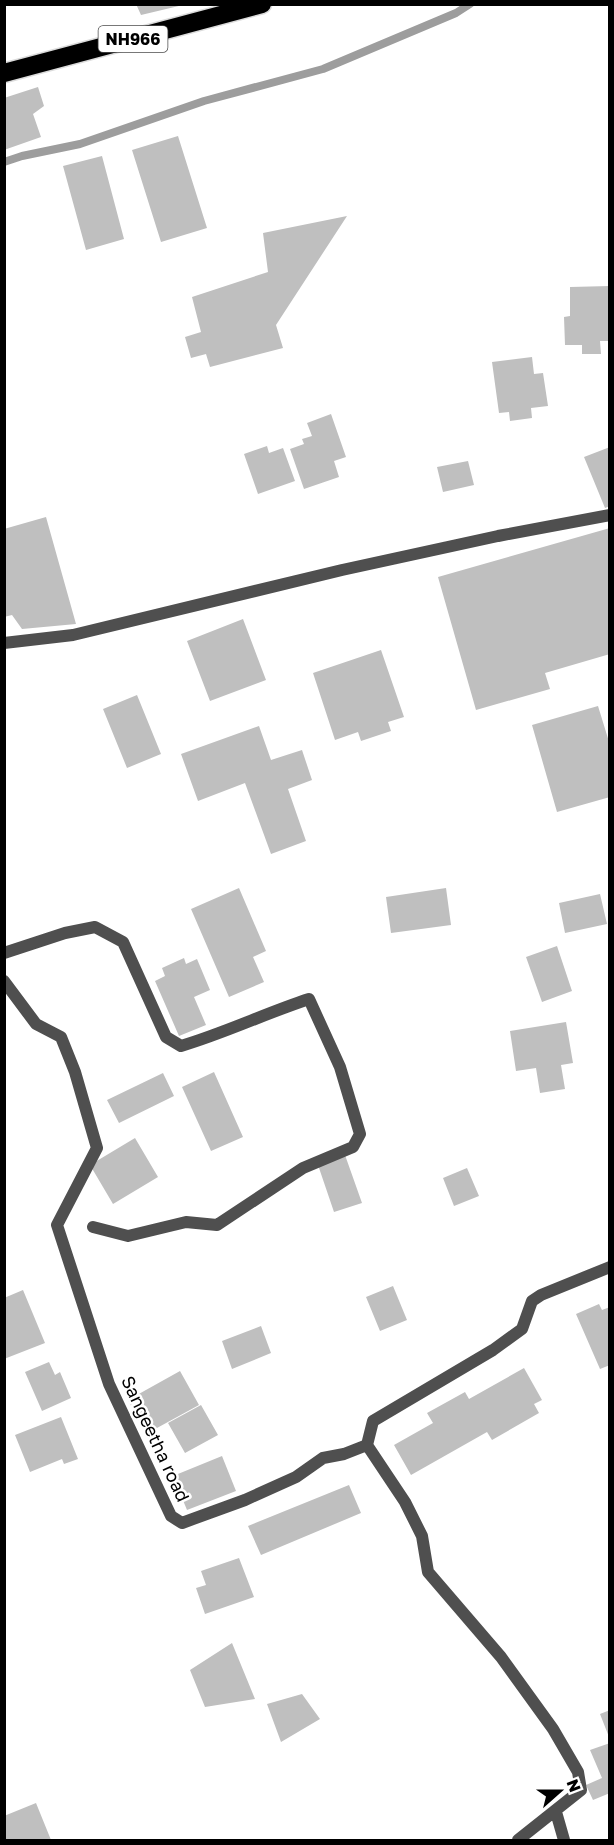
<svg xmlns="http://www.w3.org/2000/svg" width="614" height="1845" font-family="'Golos Text',sans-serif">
<rect width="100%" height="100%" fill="#fff"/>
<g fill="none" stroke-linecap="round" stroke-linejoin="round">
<path stroke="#9d9d9d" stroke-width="8" d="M4,162L22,156L80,144L204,101L323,69L456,13L470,4"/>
</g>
<path fill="#bfbfbf" d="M136,4H183V5L141,15Z
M38,87L44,106L33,114L41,137L4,150V98Z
M178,136L207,228L161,242L132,150Z
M102,156L124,239L86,250L63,166Z
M347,216L276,325L283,348L210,367L206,354L191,358L185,337L201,332L192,297L268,272L263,233Z
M610,286V341H600L601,354H582V345H565L564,317L570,316V287Z
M532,357L534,374L543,373L548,406L531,408L532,418L510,421L509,412L499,413L492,362Z
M331,414L346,457L334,461L339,477L304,489L290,449L304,444L302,439L312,436L307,423Z
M267,446L269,453L283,448L295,481L258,494L244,454Z
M610,447V506L605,508L584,457Z
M468,461L474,485L443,492L437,467Z
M46,517L76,624L22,629L12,615L4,617V529Z
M610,528V654L545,673L550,689L476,710L438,577Z
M243,619L266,680L210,701L187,641Z
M381,650L404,717L388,722L391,731L361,741L358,732L335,740L313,673Z
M137,695L161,754L127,768L103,709Z
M598,706L610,745V797L557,812L532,725Z
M259,726L271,760L302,750L312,780L288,789L306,841L271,854L245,783L198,801L181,754Z
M239,888L266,951L253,957L264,982L229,997L191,909Z
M446,888L451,925L391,933L386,897Z
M600,894L607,924L565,933L559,903Z
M557,946L572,991L542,1002L526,957Z
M184,958L186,964L197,959L210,990L194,997L206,1025L179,1036L155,981L165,976L162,968Z
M566,1022L573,1063L561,1065L565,1089L540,1093L536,1068L516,1071L510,1031Z
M214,1072L243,1137L211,1151L182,1087Z
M163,1073L174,1096L119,1123L107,1100Z
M135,1138L158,1177L113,1204L90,1165Z
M345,1155L362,1203L334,1212L318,1165Z
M467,1168L479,1196L454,1206L443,1178Z
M393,1286L407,1320L380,1331L366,1297Z
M23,1290L45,1343L4,1359V1298Z
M599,1304L602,1310L610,1307V1365L600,1369L576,1314Z
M261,1326L271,1353L232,1369L222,1341Z
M49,1362L55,1375L60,1372L71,1398L42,1411L25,1372Z
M524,1368L542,1400L534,1404L539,1413L492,1440L487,1432L411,1475L394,1445L433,1423L427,1413L465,1392L469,1399Z
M180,1371L199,1405L146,1434L128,1400Z
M201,1405L218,1435L185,1453L168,1423Z
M61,1417L78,1459L64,1464L62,1459L30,1472L15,1435Z
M222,1456L236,1491L187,1510L173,1476Z
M349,1485L361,1513L261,1555L248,1526Z
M239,1558L254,1597L205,1614L196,1588L206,1585L201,1571Z
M232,1643L255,1699L205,1707L190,1670Z
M302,1694L320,1719L281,1742L267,1704Z
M610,1710V1737H609L600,1714Z
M610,1743V1793L593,1800L586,1785L602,1778L590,1750Z
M36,1803L51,1840H4V1816Z"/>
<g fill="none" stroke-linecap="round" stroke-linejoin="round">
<defs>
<path id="highway" d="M4,73L262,4"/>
</defs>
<use href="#highway" stroke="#dbdbdb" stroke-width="21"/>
<path stroke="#4f4f4f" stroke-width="12" d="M4,643L73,635L342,570L498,536L610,515
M4,953L65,933L95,927L123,942L166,1037L181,1046C225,1033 266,1013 309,999L340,1067L360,1134L353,1147L303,1168L217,1225L186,1222L128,1236L93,1227
M4,981L36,1024L61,1037L75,1072L97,1148L57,1225L109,1384L171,1516L182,1523L245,1500L296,1477L323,1458L344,1454L367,1445
M367,1445L405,1502L422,1536L428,1572L501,1657L553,1729L578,1772L581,1790L518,1840
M367,1445L373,1421L493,1350L522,1329L532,1301L541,1295L610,1267
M556,1812L564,1840"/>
<use href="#highway" stroke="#000" stroke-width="18"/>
</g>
<g text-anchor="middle" stroke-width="5" stroke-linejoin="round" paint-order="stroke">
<rect fill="#fff" stroke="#4c4c4c" stroke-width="1.5" x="98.5" y="26" width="69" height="26" rx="4.5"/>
<g font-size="16" font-weight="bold" fill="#000">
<text x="133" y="45">NH966</text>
</g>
<g font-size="18" fill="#000" stroke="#fff">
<text transform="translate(155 1439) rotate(65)" y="6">Sangeetha road</text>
</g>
</g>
<rect width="614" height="1845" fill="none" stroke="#000000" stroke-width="12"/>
<g transform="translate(560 1791) rotate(69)" stroke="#ffffff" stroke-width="4.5" paint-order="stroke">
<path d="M0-4.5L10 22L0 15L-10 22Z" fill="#000000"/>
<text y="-9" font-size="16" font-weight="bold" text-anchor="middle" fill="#000000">N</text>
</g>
</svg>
